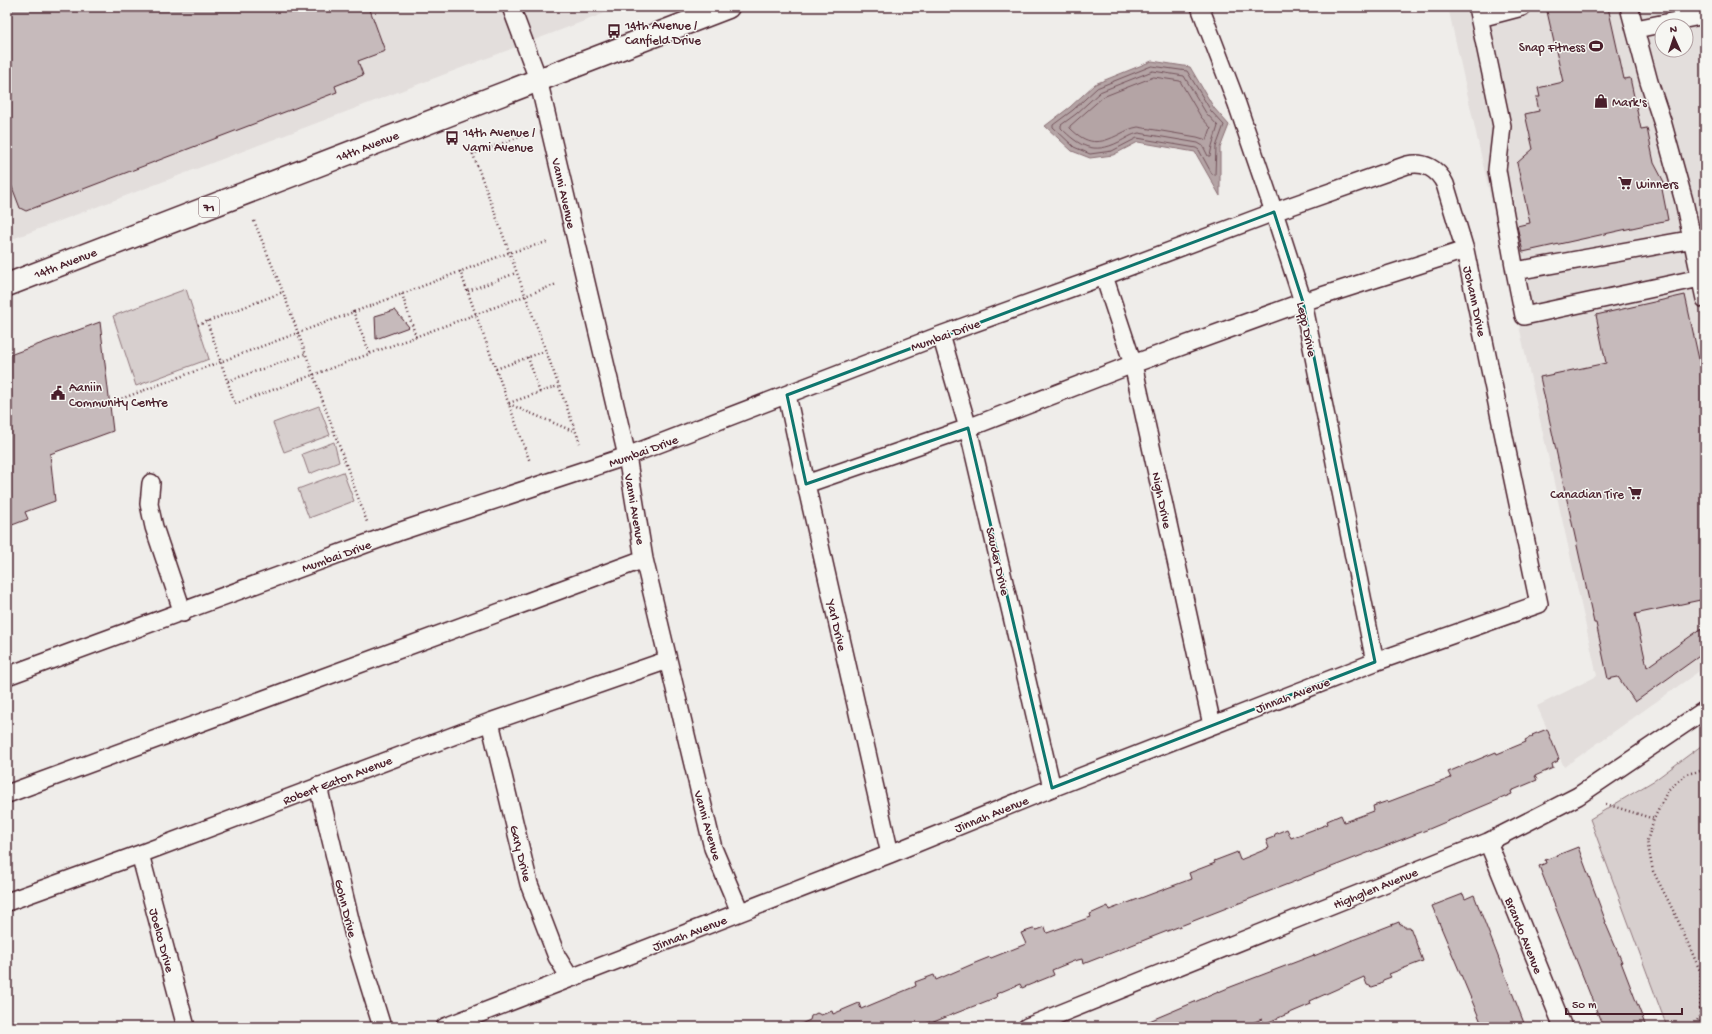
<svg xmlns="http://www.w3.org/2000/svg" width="1712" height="1034" font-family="'Gochi Hand',sans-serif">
<rect width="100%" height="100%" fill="#efedea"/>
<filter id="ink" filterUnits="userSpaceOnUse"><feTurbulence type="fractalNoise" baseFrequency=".025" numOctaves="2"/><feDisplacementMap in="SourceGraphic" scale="8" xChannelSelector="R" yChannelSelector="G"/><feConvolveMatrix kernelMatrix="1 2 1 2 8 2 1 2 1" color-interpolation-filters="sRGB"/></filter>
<g filter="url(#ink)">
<path fill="#e3dedc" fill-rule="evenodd" d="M7,7H621L7,241Z
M1448,7H1705V667L1564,767L1537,706L1597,676ZM1662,26H1686V50H1662Z"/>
<path fill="#d7cfce" stroke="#90777c" d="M186,289L209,359L136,386L113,316Z
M319,406L330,435L284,452L273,423Z
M334,442L339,462L309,474L302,454Z
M343,472L354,501L309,518L298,489Z
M1705,743V1026L1667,1027L1590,819L1655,780Z"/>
<path fill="#b4a4a5" stroke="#8a6f74" d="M1152,61L1190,67L1214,108L1229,125L1220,148V196L1195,152L1138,142L1113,155L1090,158L1072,151L1045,126L1070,107L1095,84Z"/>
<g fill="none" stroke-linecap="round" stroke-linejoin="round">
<path stroke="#74545c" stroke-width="1" d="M1152,66L1187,71L1211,111L1224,125L1216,147L1215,175L1212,174L1199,150L1196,148L1137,138L1112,151L1090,154L1074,147L1053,127V125L1073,110L1097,88Z
M1153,71L1184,76L1206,113L1218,126L1212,146L1210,156H1208L1203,146L1198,143L1139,133C1132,134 1125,139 1119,142C1093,155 1079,146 1061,128V125L1076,114L1100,92Z
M1154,77L1180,81L1201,117L1211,128L1207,140L1197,137L1138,127C1131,128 1126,131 1120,134C1099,145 1087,145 1070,128V126L1103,97Z"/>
</g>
<path fill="#c6babb" stroke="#4a1f2b" d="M13,7H369L385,51L358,61L363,75L335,86L337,92L26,211L20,208L7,174V9Z
M1546,7H1608L1624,79L1630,78L1641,129L1647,128L1654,163L1664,182L1661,184L1668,220L1523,252L1517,226L1530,223L1517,163L1533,149L1525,114L1539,111L1536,97H1540L1538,88L1563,82Z
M1685,295L1705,387V599L1635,614L1647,667L1705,626V652L1635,702L1618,677L1608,679L1596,623H1594L1540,377L1606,363L1596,315Z
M395,310L409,327L376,339L375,316Z
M100,322L113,431L50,454L55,501L25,512L28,519L7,527V356Z
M1547,729L1559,759L1557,760L1558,761L1552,764L1553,768L1535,776L1537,780L1511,791L1512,794L1429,829L1083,964L1082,959L1074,961L1052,970L1054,975L1022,988L1020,984L996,994L997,997L931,1023L930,1022L917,1027H794L810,1020L811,1016L817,1013L821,1015L832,1011L833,1014L859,1003L861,1009L916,986L915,982L934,975L936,980L975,963L990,957L991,958L1026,944L1021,933L1033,929L1037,930L1045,927L1047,933L1091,917L1090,914L1108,906L1109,910L1191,879L1189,873L1215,863L1214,861L1235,853L1237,852L1240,860L1269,848L1266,840L1274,837L1275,834L1287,829L1291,838L1328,824L1327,821L1341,815L1344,822L1374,811L1373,806L1388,801V802L1451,778L1448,772L1496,752L1497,754L1526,742L1525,740L1533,736L1532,735Z
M1578,847L1606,922H1605L1622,962H1621L1646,1027H1603L1539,866L1546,863L1545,860Z
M1463,894L1465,899L1474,895L1524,1023L1513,1027H1483L1432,906Z
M1399,922L1400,925L1402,924L1404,927H1410L1423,961L1389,974L1391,977L1383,980L1381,984L1372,987L1367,985L1364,977L1310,1001L1311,1004L1264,1024L1262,1019L1242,1027H1135L1228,988L1314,955V956L1350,941Z"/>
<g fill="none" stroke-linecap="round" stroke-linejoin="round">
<defs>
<path id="minor" d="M511,7L538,79L627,456L644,559L713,848L740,912
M1200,7L1237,104L1274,212L1303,302L1375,662
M1477,7L1502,126L1497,170L1515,271
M1629,7L1649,82L1662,121L1684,201L1705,299
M1480,18L1522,7
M1636,29L1705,15
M1104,276L1133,364L1212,725
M1700,278L1524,316L1515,271L1705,237
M941,335L968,428L1052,788
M787,395L806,484L890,854
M151,483L149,504L154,527L183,613
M806,484L968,428L1133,364L1303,302L1465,250
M7,676L398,532L627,456L941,335L1104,276L1274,212L1407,165C1424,161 1438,169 1445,184L1465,250L1539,604L1375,662L1052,788L890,854L445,1027
M490,722L529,884L557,957L570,978
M318,786L354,936L382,1027
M7,794L644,559
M1488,842L1563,1027
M140,854L186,1027
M7,902L140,854L490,722L668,660
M1027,1027L1488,842L1578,796L1705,710"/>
<path id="major" d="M7,285L728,7"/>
</defs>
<use href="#minor" stroke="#4a1f2b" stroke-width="20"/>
<use href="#major" stroke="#4a1f2b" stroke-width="25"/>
<path stroke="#4a1f2b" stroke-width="2.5" stroke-dasharray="1 3" stroke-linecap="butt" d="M522,136L473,154L580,443
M254,221L283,292L367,522
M460,271L530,462
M468,291L516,273
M402,294L416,337
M353,311L370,354
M207,321L235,404L557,284
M198,325L283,292
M528,357L540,393
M496,369L545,351
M228,381L305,354
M118,400L402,294L508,253L547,242
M509,403L558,386
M509,404L575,432
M1606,804L1654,819
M1701,973L1705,975
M1693,1027L1700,1016L1701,973L1676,916L1653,871L1647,841L1654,819L1668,790L1686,774L1705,770"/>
<use href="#minor" stroke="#f6f6f2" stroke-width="17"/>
<use href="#major" stroke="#f6f6f2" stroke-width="22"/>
</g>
</g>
<path fill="none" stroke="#0f766e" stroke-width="3" stroke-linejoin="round" d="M1274,212L1303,302L1375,662L1052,788L968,428L806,484L787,395Z"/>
<defs>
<symbol id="bus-bare" viewBox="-9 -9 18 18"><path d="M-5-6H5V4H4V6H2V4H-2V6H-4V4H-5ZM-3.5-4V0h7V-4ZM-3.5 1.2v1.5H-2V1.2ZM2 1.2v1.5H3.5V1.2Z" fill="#4a1f2b" stroke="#f6f6f2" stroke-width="2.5" paint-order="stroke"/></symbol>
<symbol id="stadium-bare" viewBox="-9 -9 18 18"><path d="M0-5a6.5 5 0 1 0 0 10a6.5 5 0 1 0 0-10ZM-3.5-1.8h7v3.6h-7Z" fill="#4a1f2b" stroke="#f6f6f2" stroke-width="2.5" paint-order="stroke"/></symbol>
<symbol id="shop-bare" viewBox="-9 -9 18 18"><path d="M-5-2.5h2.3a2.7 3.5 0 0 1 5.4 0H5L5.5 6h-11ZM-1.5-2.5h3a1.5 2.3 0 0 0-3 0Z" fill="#4a1f2b" stroke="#f6f6f2" stroke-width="2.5" paint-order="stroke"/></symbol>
<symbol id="supermarket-bare" viewBox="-9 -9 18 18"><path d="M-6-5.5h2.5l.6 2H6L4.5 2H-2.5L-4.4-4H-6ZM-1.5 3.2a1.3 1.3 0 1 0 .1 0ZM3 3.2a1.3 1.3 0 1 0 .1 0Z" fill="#4a1f2b" stroke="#f6f6f2" stroke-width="2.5" paint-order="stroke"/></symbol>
<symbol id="civic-bare" viewBox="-9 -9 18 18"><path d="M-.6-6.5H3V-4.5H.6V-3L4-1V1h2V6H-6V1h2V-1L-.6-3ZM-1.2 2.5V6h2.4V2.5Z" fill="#4a1f2b" stroke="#f6f6f2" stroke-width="2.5" paint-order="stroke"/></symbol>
</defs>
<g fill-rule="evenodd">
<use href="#bus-bare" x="604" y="21" width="20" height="20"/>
<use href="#stadium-bare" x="1586" y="36" width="20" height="20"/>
<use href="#shop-bare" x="1591" y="91" width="20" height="20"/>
<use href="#bus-bare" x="442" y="128" width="20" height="20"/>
<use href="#supermarket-bare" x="1615" y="173" width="20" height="20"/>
<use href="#civic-bare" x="48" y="383" width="20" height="20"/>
<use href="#supermarket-bare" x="1625" y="483" width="20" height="20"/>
</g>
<g text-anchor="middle" stroke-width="3" stroke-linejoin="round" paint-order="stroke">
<rect fill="#f6f6f2" stroke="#7e6067" stroke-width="1" x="199" y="197" width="20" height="20" rx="3"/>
<g font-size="12" font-weight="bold" fill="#4a1f2b">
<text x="209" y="211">71</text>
</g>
<g font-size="13" fill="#4a1f2b" stroke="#f6f6f2" text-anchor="start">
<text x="625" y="29">14th Avenue /<tspan x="625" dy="15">Canfield Drive</tspan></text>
<text x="1585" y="51" text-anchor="end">Snap Fitness</text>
<text x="1612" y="106">Mark's</text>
<text x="463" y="136">14th Avenue /<tspan x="463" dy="15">Varni Avenue</tspan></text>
<text x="1636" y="188">Winners</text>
<text x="69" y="391">Aaniin<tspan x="69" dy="15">Community Centre</tspan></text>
<text x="1624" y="498" text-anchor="end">Canadian Tire</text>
</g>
<g font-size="13" fill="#4a1f2b" stroke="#f6f6f2">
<text transform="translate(367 145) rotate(-21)" y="5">14th Avenue</text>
<text transform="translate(565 193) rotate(77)" y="5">Vanni Avenue</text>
<text transform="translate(65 262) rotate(-21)" y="5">14th Avenue</text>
<text transform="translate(1476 301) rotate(78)" y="5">Johann Drive</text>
<text transform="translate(1308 329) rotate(78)" y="5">Lepp Drive</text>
<text transform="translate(945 334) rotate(-20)" y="5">Mumbai Drive</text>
<text transform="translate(643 450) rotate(-20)" y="5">Mumbai Drive</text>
<text transform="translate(1163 500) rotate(78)" y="5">Nigh Drive</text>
<text transform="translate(636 509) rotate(80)" y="5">Vanni Avenue</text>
<text transform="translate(336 555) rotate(-20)" y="5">Mumbai Drive</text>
<text transform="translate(999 561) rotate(77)" y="5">Sauder Drive</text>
<text transform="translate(838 625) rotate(77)" y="5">Yarl Drive</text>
<text transform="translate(1292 694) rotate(-21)" y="5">Jinnah Avenue</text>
<text transform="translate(337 779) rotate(-21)" y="5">Robert Eaton Avenue</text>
<text transform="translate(991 813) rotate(-22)" y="5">Jinnah Avenue</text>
<text transform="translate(709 825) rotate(74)" y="5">Vanni Avenue</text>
<text transform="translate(522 853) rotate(76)" y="5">Gary Drive</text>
<text transform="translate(1375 887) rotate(-22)" y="5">Highglen Avenue</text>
<text transform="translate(347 908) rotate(76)" y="5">Gohn Drive</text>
<text transform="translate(689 932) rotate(-21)" y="5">Jinnah Avenue</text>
<text transform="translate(1525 935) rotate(68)" y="5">Brando Avenue</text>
<text transform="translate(163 940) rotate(75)" y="5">Joelco Drive</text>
</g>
</g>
<rect width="1712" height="1034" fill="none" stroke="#f6f6f2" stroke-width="24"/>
<rect x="12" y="12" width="1688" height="1010" fill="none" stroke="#4a1f2b" stroke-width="1.5" filter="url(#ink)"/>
<g transform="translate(1674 38) rotate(357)"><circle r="19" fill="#f6f6f2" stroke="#b1a0a2"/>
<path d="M0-3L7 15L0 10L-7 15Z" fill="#4a1f2b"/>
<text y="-6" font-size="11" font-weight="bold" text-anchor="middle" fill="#4a1f2b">N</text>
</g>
<path d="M1566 1008v6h116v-6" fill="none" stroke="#4a1f2b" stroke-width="2"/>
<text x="1572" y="1008" font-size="12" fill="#4a1f2b" stroke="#f6f6f2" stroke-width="3" paint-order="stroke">50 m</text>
</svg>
